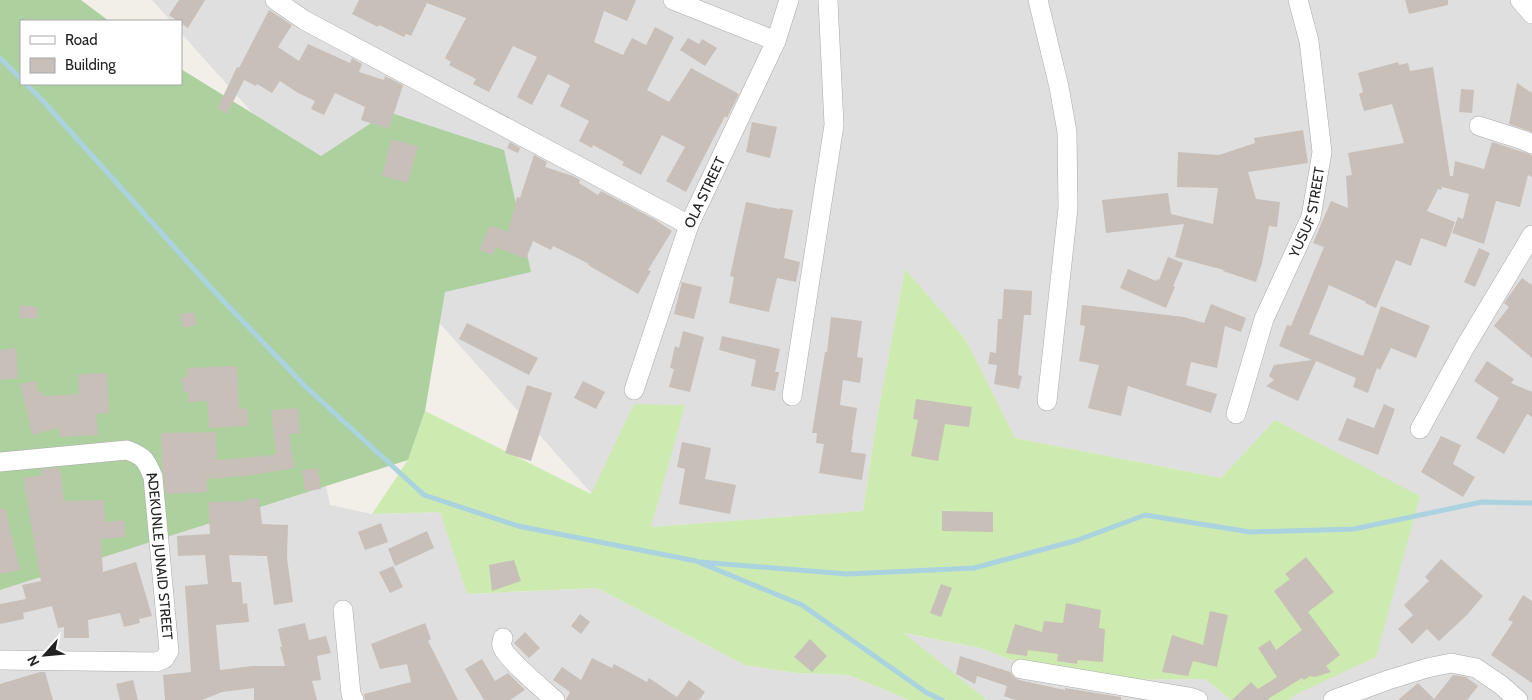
<svg xmlns="http://www.w3.org/2000/svg" width="1532" height="700" font-family="Cabin,sans-serif">
<rect width="100%" height="100%" fill="#f2efe9"/>
<path fill="#e0dfdf" d="M152,0H1532V700H1288L1297,694L1276,420L1221,478L1015,438L966,340L905,270L877,418L863,511L651,527L634,404L592,494L181,33V21H171Z
M0,264L299,355L330,505L372,514L440,512L468,594L597,588L745,665L796,673L849,675L909,700H0Z
M902,633L980,648L1041,671L1112,680L1205,679L1231,700H987Z"/>
<path fill="#cdebb0" d="M905,269L966,340L1015,438L1221,478L1275,420L1420,496L1376,657L1297,694L1288,700H1231L1205,679L1112,680L1041,671L980,648L904,633L987,700H909L849,675L796,673L745,665L597,588L467,594L440,512L372,514L408,460L425,411L591,494L634,404L685,405L651,527L863,511L877,418Z"/>
<path fill="#add19e" d="M0,0H81L109,21H21V84H181V69L321,156L388,112L504,150L531,272L445,292L425,411L408,460L0,590Z"/>
<g fill="none" stroke-linecap="round" stroke-linejoin="round">
<path stroke="#aad3df" stroke-width="5" d="M0,58L21,79
M26,84L43,101L211,288L306,387L424,495L518,526L696,561L802,605L927,693L942,700
M700,562L847,574L974,568L1078,540L1145,515L1250,532L1354,529L1482,502L1532,503"/>
</g>
<path fill="#c7bfb8" d="M179,0H205L188,28L181,23V21H178L169,15Z
M359,0H636L627,21L604,11L594,42L623,55L632,38L646,45L655,27L674,37L647,90L669,102L691,68L739,94L727,118L725,116L686,192L666,181L685,147L662,135L641,175L622,165L624,162L593,145L592,148L579,141L589,121L560,106L570,85L548,74L532,105L517,97L537,57L513,46L489,92L473,84L476,79L474,78L449,65L451,62L445,58L466,18L427,3L411,36L406,34L404,37L379,25L378,27L352,14Z
M1405,0H1448V5L1409,14Z
M269,10L292,25L278,47L299,61L308,44L350,63L352,58L362,64L359,72L384,80L385,76L403,85L389,129L361,120L365,107L335,93L324,115L311,109L315,101L298,93L280,81L272,93L257,84L256,86L244,80L227,114L217,109L237,67L239,68Z
M688,38L699,44L702,39L717,48L705,66L680,50Z
M1398,62L1399,65L1408,63L1410,71L1433,67L1450,176H1453L1455,161L1484,169L1492,142L1532,155V177L1528,175L1520,207L1496,201L1484,244L1452,233L1458,217L1463,219L1469,194L1442,187L1441,190L1438,189L1427,211L1455,222L1446,247L1421,238L1411,266L1396,260L1376,308L1365,303L1366,302L1329,285L1309,334L1363,356L1381,306L1430,326L1416,358L1391,348L1380,370L1377,368L1368,393L1353,387L1356,378L1316,361L1298,401L1266,386L1274,380L1269,376L1274,365L1312,360L1279,346L1287,325L1291,326L1324,247L1313,243L1331,201L1348,208L1346,176L1352,175L1348,153L1404,143L1392,104L1364,111L1359,94L1363,92L1358,73Z
M1517,83L1532,93V132L1509,124Z
M1461,89L1474,90L1472,113L1459,112Z
M752,122L777,127L770,158L746,152Z
M1303,130L1308,163L1248,172L1256,199L1280,202L1277,227L1269,226L1262,263L1256,282L1223,271L1224,270L1175,257L1184,224L1106,233L1102,200L1168,193L1171,214L1213,224L1218,188L1177,187L1178,152L1219,155L1255,143L1254,138Z
M391,139L418,146L408,183L382,176Z
M510,142L520,148L518,153L507,148Z
M534,155L547,162L545,167L573,176L580,180L579,183L598,195L601,191L654,219L672,231L648,270L651,271L638,294L588,265L589,264L553,246L551,250L533,241L526,259L496,247L493,255L479,250L488,229H489L491,225L508,232L517,197L520,198Z
M746,202L779,209L780,208L793,210L784,258L800,262L796,282L777,278L769,312L729,303L734,277L730,276Z
M1479,248L1490,253L1475,287L1464,282Z
M1168,257L1183,263L1173,286L1175,287L1166,308L1120,288L1128,269L1156,281L1157,279L1159,280Z
M1522,278L1532,285V358L1494,326L1509,307L1504,303Z
M682,282L702,287L694,319L674,314Z
M1004,289L1032,291L1031,315H1024L1018,375L1022,376L1019,389L994,384L997,365L988,364L990,352L996,353L998,319H1002Z
M1211,304L1246,318L1241,332L1225,326L1217,368L1191,362L1186,385L1217,394L1211,413L1128,386L1121,416L1088,408L1099,365L1079,361L1085,326L1080,325L1082,305L1184,317L1204,323Z
M20,305L38,307V319L19,318Z
M195,312L197,325L183,328L180,314Z
M831,317L862,321L857,357L863,358L860,383L843,380L840,405L857,408L852,440H853L851,452L866,454L862,480L819,473L824,444L816,443L817,433H812L825,352H827Z
M467,323L538,358L529,375L459,339Z
M683,331L704,337L690,392L669,387L674,369L670,368L675,346L679,348Z
M722,336L780,349L775,372H779L775,391L751,386L756,360L719,350Z
M16,348L18,378L0,380V350Z
M1487,361L1514,379L1511,383L1532,392V417L1527,414L1504,454L1476,438L1499,398L1474,381Z
M237,366L239,409L247,408L248,426L209,428L207,401L188,402V392H183L182,377H187V368Z
M107,373L109,413L96,414L98,435L60,437L59,428L32,435L20,384L36,381L38,392H42L43,396L79,394L78,374Z
M583,381L605,392L596,409L574,398Z
M527,385L552,393L531,461L505,453Z
M916,399L972,407L969,427L945,424L938,461L911,456L918,420L913,419Z
M1384,404L1395,409L1378,455L1338,440L1347,418L1374,428Z
M298,408L300,433L289,434L295,468L245,476L207,479V492L166,494L164,476L162,469L161,433L216,432L217,460L276,455L271,410Z
M1441,436L1461,445L1453,464L1475,477L1463,497L1421,472Z
M682,442L711,448L705,479L736,485L730,514L679,504L685,469L677,467Z
M60,468L64,501L104,500L105,522L124,520L126,537L101,539L103,572L136,562L152,616L139,619L140,623L124,627L120,613L88,620L89,638H64V627L58,628L52,606L23,613L24,619L0,624V604L26,599L22,585L41,581L23,478L42,475L41,469Z
M318,468L321,489L305,491L302,470Z
M259,498L262,524L288,525L287,558L293,602L274,605L267,556L229,555L232,582H241L243,604L247,603L249,622L216,625L220,670L252,666H285L280,647H282L278,629L305,623L309,640L326,636L331,653L317,656L321,680L312,681L317,700H254V688L222,692L202,700H165L163,675L191,672L185,586L208,584L205,555L178,556L177,536L210,534L208,502L247,501V499Z
M5,508L20,570L0,574V509Z
M942,511L993,512V532L942,531Z
M381,523L388,542L365,550L358,532Z
M427,531L434,548L395,566L388,549Z
M1306,557L1334,592L1308,612L1340,655L1326,666L1331,672L1315,677L1310,676L1304,680L1302,678L1268,699L1269,700H1232L1251,682L1258,689L1277,677L1258,648L1270,640L1276,650L1302,630L1274,591L1290,579L1285,574Z
M1441,559L1483,596L1467,615L1439,641L1427,629L1412,644L1398,629L1413,615L1404,605L1429,581L1425,577Z
M514,560L521,581L492,591L489,565Z
M393,566L403,587L390,593L379,572Z
M941,584L952,588L941,617L930,613Z
M1523,595L1532,601V683L1491,655L1513,622L1508,620Z
M1066,603L1101,610L1099,628L1105,629L1103,662L1078,660L1077,664L1057,661L1058,654L1028,650L1027,656L1006,653L1015,624L1042,632L1044,621L1063,623Z
M1210,611L1228,615L1217,667L1193,661L1188,676L1162,672L1172,635L1203,645Z
M580,614L590,622L581,634L571,626Z
M425,623L431,639L428,641L458,700H365L364,694L411,682L407,664L380,669L371,644Z
M525,632L540,648L529,658L514,643Z
M810,639L827,656L812,672L794,657Z
M960,656L1010,672L1014,677L1019,680L1065,690V688L1121,697V700H1015L1004,696L1007,686L977,676L975,684L956,674Z
M592,658L612,668L614,664L647,682L649,678L677,697L689,680L705,692L699,700H566L570,692L553,680L562,667L581,680Z
M482,659L495,681L508,673L525,690L510,700H484L465,669Z
M40,672H45L53,700H0V684Z
M1453,675L1466,677L1478,686L1467,700H1398L1418,683L1434,699Z
M133,680L138,700H120L116,684Z"/>
<g fill="none" stroke-linecap="round" stroke-linejoin="round">
<defs>
<g id="minor">
<path d="M275,0L304,20L689,225"/>
<path d="M673,0L776,41"/>
<path d="M1038,0L1059,87L1067,132L1068,208L1047,401"/>
<path d="M1520,0L1532,14"/>
<path d="M1479,126L1523,140L1532,144"/>
<path id="s1" d="M634,390L689,225L776,41L789,0"/>
<path d="M792,396L834,125L828,0"/>
<path id="s2" d="M1236,414L1264,319L1311,217L1322,152L1309,41L1298,0"/>
<path d="M1420,429L1465,347L1532,235"/>
<path id="s3" d="M0,462L127,450C145,457 146,460 153,477L169,651L164,659L156,662L0,660"/>
<path d="M343,610L351,694L354,700"/>
<path d="M503,638C502,641 501,643 502,646C504,657 545,691 555,700"/>
<path d="M1021,669L1189,697L1198,700"/>
<path d="M1333,700L1388,680L1427,668L1451,663L1476,668L1501,685L1518,700"/>
</g>
</defs>
<use href="#minor" stroke="#a9a9a9" stroke-width="20"/>
<use href="#minor" stroke="#fff" stroke-width="19"/>
</g>
<g text-anchor="middle" stroke-width="4.5" stroke-linejoin="round" paint-order="stroke">
<g font-size="14" fill="#222" stroke="#fff">
<text dy="5" stroke="none"><textPath href="#s1" startOffset="210">OLA STREET</textPath></text>
<text dy="5" stroke="none"><textPath href="#s2" startOffset="215">YUSUF STREET</textPath></text>
<text dy="5" stroke="none"><textPath href="#s3" startOffset="246">ADEKUNLE JUNAID STREET</textPath></text>
</g>
</g>
<rect x="20" y="20" width="162" height="65" fill="#ffffff" stroke="#a7a7a7"/>
<rect x="30" y="36" width="25" height="8" fill="#ffffff" stroke="#a7a7a7"/>
<text x="65" y="45" font-size="15" fill="#222222">Road</text>
<rect x="30" y="58" width="25" height="15" fill="#c7bfb8" stroke="#a7a7a7"/>
<text x="65" y="70" font-size="15" fill="#222222">Building</text>
<g transform="translate(45 655) rotate(243)" stroke="#ffffff" stroke-width="4" paint-order="stroke">
<path d="M0-4L9 19L0 12L-9 19Z" fill="#222222"/>
<text y="-8" font-size="14" font-weight="bold" text-anchor="middle" fill="#222222">N</text>
</g>
</svg>
